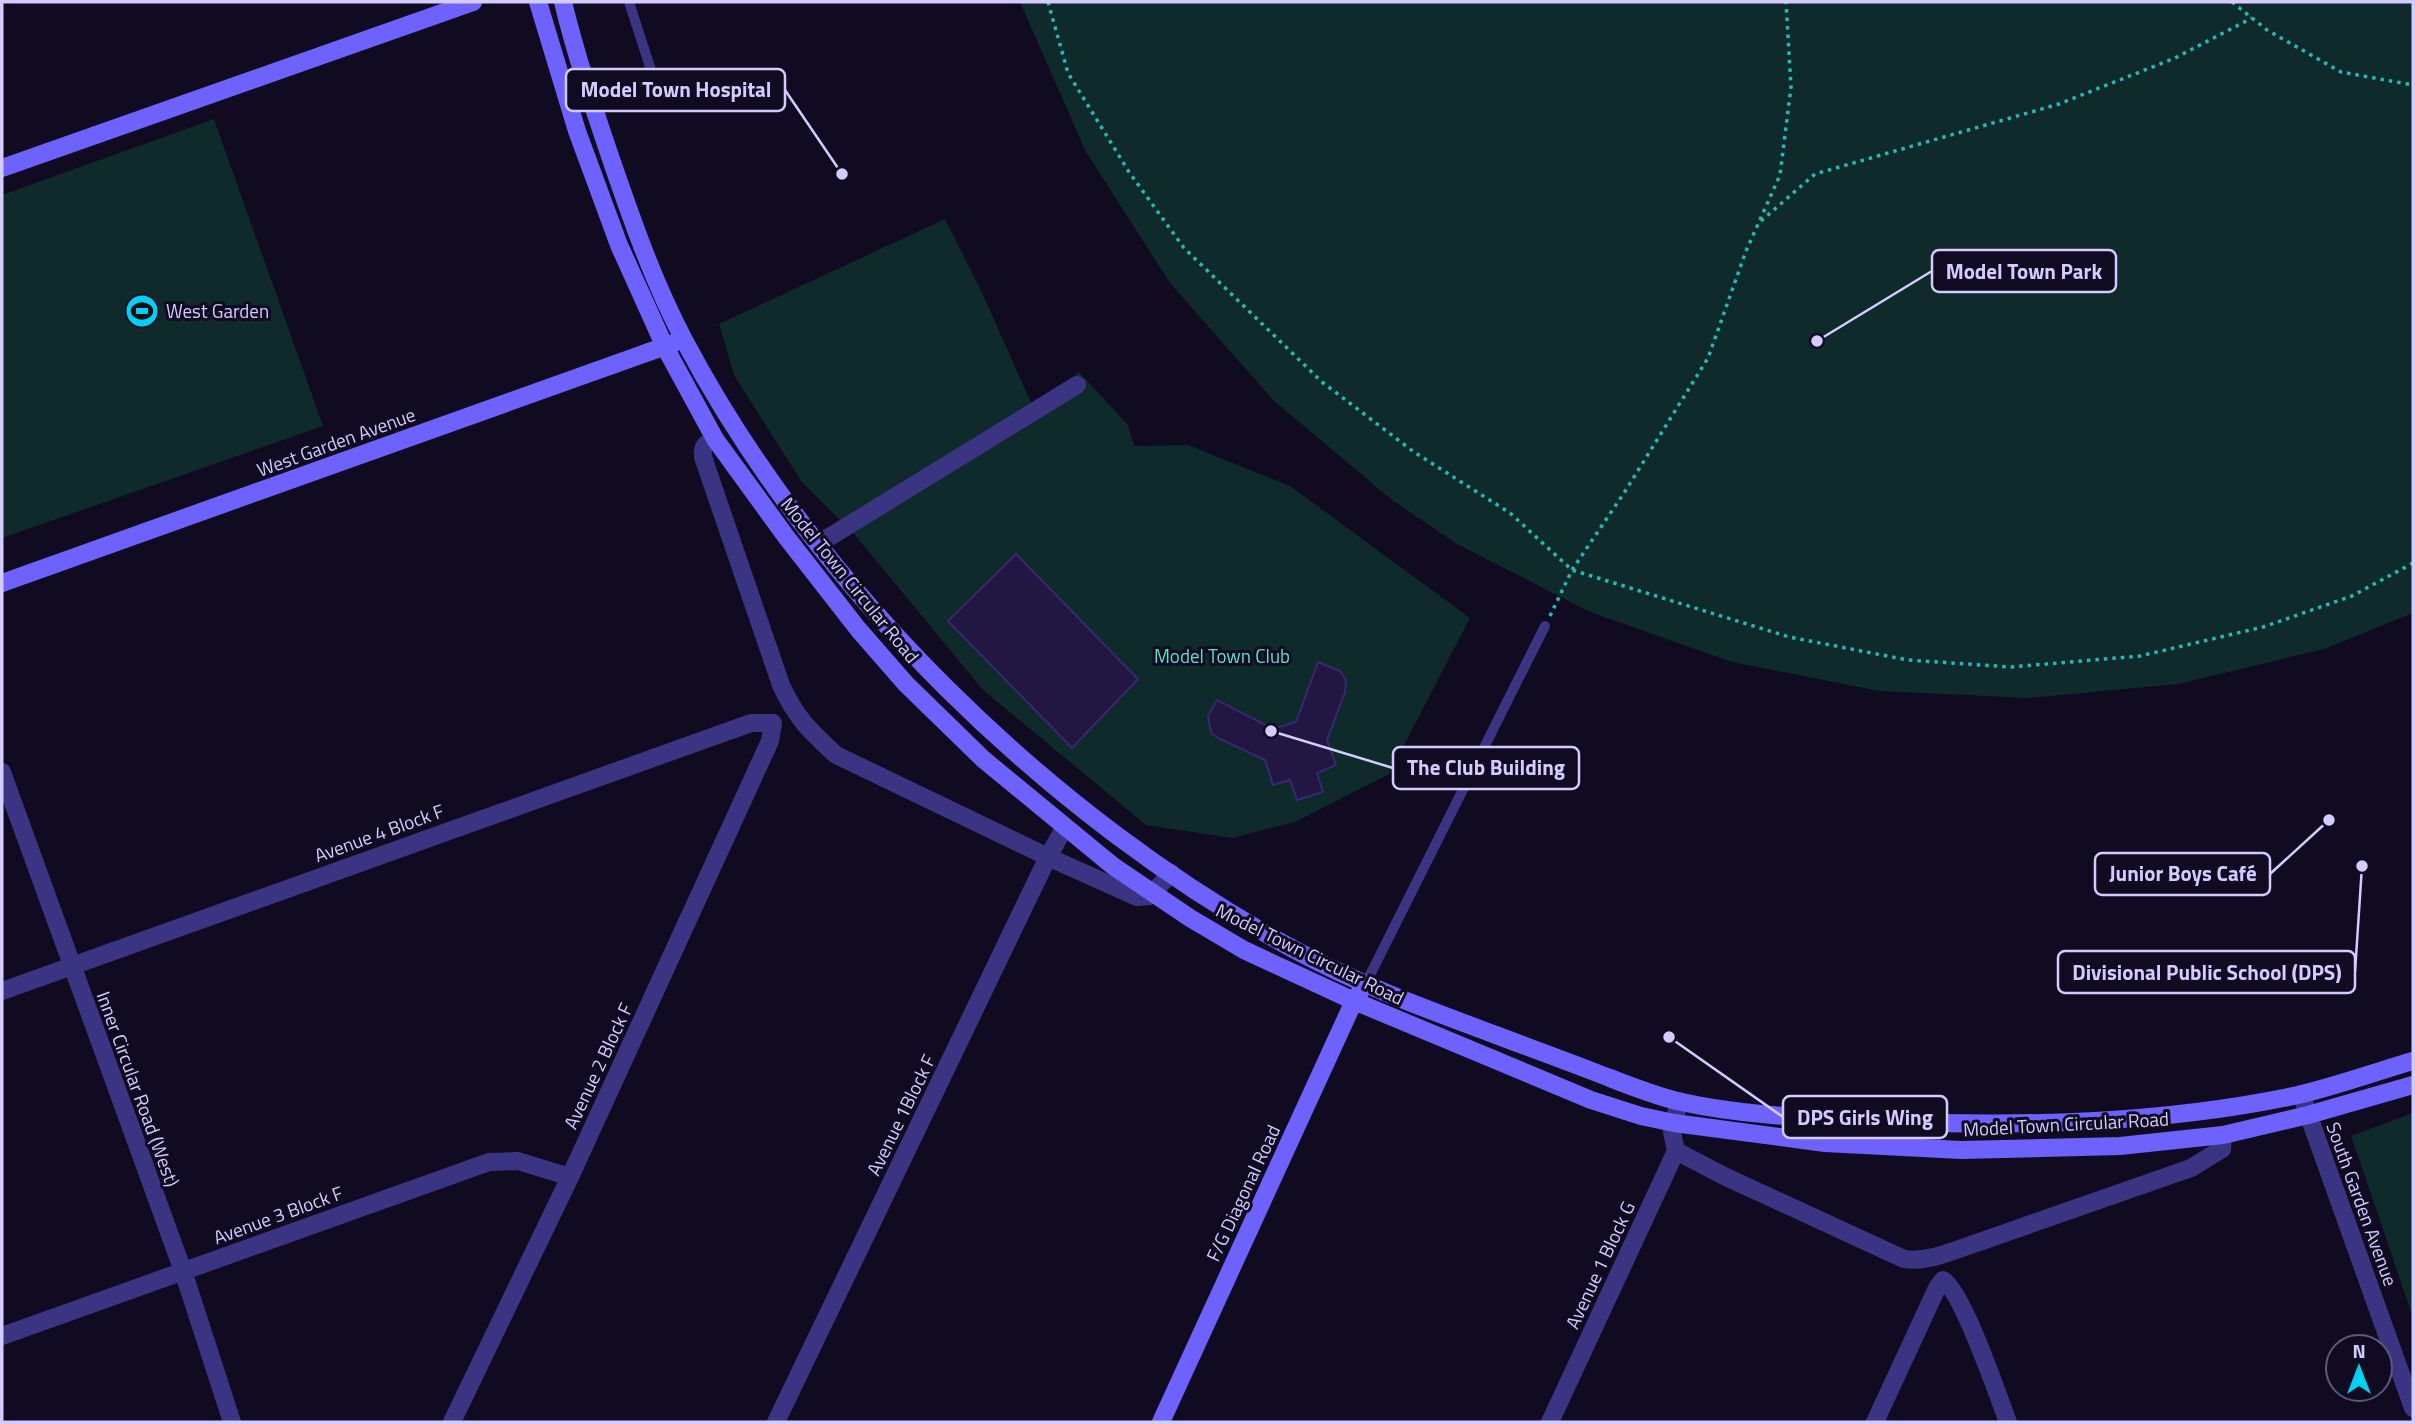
<svg xmlns="http://www.w3.org/2000/svg" width="2415" height="1424" font-family="'Titillium Web',sans-serif">
<rect width="100%" height="100%" fill="#100b21"/>
<path fill="#0e2a2b" d="M1020,2H2413V613L2324,649L2178,684L2029,698L1879,691L1732,662L1590,612L1457,544L1392,500L1273,400L1170,283L1086,152Z
M214,119L323,426L2,538V195Z
M945,219L984,297L1036,414L1079,372L1128,425L1134,446L1188,445L1290,486L1470,618L1389,774L1295,822L1232,838L1146,825L983,690L855,535L801,481L734,375L719,324Z
M2413,1113V1317L2351,1136Z"/>
<path fill="#221743" stroke="#392770" stroke-width="2" d="M1016,554L1138,679L1072,748L948,621Z
M1318,662L1340,671L1346,680L1345,692L1327,740L1336,765L1317,773L1323,792L1297,800L1290,780L1273,785L1265,760L1218,738L1211,733L1208,716L1217,700L1273,729L1296,722Z"/>
<g fill="none" stroke-linecap="round" stroke-linejoin="round">
<path stroke="#27b7b7" stroke-width="3.5" stroke-dasharray="3.5 5" stroke-linecap="butt" d="M1048,2L1068,73L1129,172L1184,248L1322,382L1414,452L1510,513L1572,570L1789,637L1908,660L2011,667L2140,656L2263,627L2352,596L2413,563
M2232,2L2267,30L2341,72L2413,85
M1761,221L1815,174L2059,104L2175,58L2252,18
M1550,616L1572,570L1624,493L1708,358L1746,251L1780,175L1791,87L1786,2"/>
<path stroke="#3b3482" stroke-width="10" d="M629,2L651,70
M1366,983L1545,626"/>
<path stroke="#3b3482" stroke-width="18" d="M715,439C705,443 702,446 703,457L781,685C796,718 810,731 836,755L1048,857L1137,897L1150,896L1171,873
M818,544L1077,385
M2,772L183,1271L232,1422
M2,991L751,723H773
M2301,1094L2413,1408
M1676,1151L1726,1177L1904,1259C1925,1262 1944,1254 1965,1247L2191,1168L2222,1149L2223,1135
M1943,1280C1963,1292 1998,1396 2008,1422
M2,1336L489,1162L518,1161L570,1177
M452,1422L570,1177L770,741L773,723
M776,1422L1048,857L1065,827
M1550,1422L1676,1151L1672,1132L1679,1101
M1875,1422L1937,1288L1943,1280"/>
<path stroke="#6e62ff" stroke-width="18" d="M538,2L577,131L619,245L665,347L715,439L787,538L858,629L906,684L983,759L1113,866L1190,918L1244,950L1354,1001L1591,1100L1641,1116L1674,1123L1825,1143L1961,1150L2120,1146L2223,1135L2308,1115L2413,1085
M563,2C576,56 594,109 612,162C633,223 654,283 684,340C815,588 1051,819 1297,951C1360,985 1429,1010 1496,1035C1530,1048 1564,1060 1597,1073C1623,1083 1649,1094 1677,1101C1743,1116 1812,1118 1880,1121C2019,1127 2161,1124 2298,1095C2337,1086 2375,1072 2413,1061
M2,168L473,2
M2,583L674,343
M1161,1422L1354,1001L1360,992"/>
</g>
<defs>
<symbol id="stadium-disc" viewBox="-11 -11 22 22"><circle r="9.5" fill="#00d0f6" stroke="#100b21"/><path d="M0-5a6.5 5 0 1 0 0 10a6.5 5 0 1 0 0-10ZM-3.5-1.8h7v3.6h-7Z" fill="#111"/></symbol>
</defs>
<g fill-rule="evenodd">
<use href="#stadium-disc" x="123" y="292" width="38" height="38"/>
</g>
<g text-anchor="middle" stroke-width="6" stroke-linejoin="round" paint-order="stroke">
<g font-size="19" fill="#d4cbff" stroke="#100b21" text-anchor="start">
<text x="166" y="318">West Garden</text>
</g>
<g font-size="19" fill="#d4cbff" stroke="#100b21">
<text transform="translate(336 442) rotate(-20)" y="7">West Garden Avenue</text>
<text transform="translate(850 580) rotate(51)" y="7">Model Town Circular Road</text>
<text transform="translate(379 833) rotate(-20)" y="7">Avenue 4 Block F</text>
<text transform="translate(1310 954) rotate(26)" y="7">Model Town Circular Road</text>
<text transform="translate(598 1066) rotate(-65)" y="7">Avenue 2 Block F</text>
<text transform="translate(138 1089) rotate(70)" y="7">Inner Circular Road (West)</text>
<text transform="translate(901 1115) rotate(-64)" y="7">Avenue 1Block F</text>
<text transform="translate(2066 1124) rotate(-3)" y="7">Model Town Circular Road</text>
<text transform="translate(1243 1193) rotate(-65)" y="7">F/G Diagonal Road</text>
<text transform="translate(2362 1204) rotate(70)" y="7">South Garden Avenue</text>
<text transform="translate(278 1215) rotate(-20)" y="7">Avenue 3 Block F</text>
<text transform="translate(1600 1265) rotate(-65)" y="7">Avenue 1 Block G</text>
</g>
<g font-size="19" fill="#51e5c8" stroke="#100b21">
<text x="1222" y="663">Model Town Club</text>
</g>
</g>
<path fill="none" stroke="#d4cbff" stroke-width="2.5" d="M842 174L785 90M1817 341L1932 271M1271 731L1393 768M2329 820L2270 874M2362 866L2355 972M1669 1037L1783 1117"/>
<g fill="#d4cbff" stroke="#100b21" stroke-width="2.5">
<circle cx="842" cy="174" r="7"/>
<circle cx="1817" cy="341" r="7"/>
<circle cx="1271" cy="731" r="7"/>
<circle cx="2329" cy="820" r="7"/>
<circle cx="2362" cy="866" r="7"/>
<circle cx="1669" cy="1037" r="7"/>
</g>
<g fill="#100b21" stroke="#d4cbff" stroke-width="2.5">
<rect x="566" y="69" width="219" height="42" rx="7"/>
<rect x="1932" y="250" width="184" height="42" rx="7"/>
<rect x="1393" y="747" width="186" height="42" rx="7"/>
<rect x="2095" y="853" width="175" height="42" rx="7"/>
<rect x="2058" y="951" width="297" height="42" rx="7"/>
<rect x="1783" y="1096" width="164" height="42" rx="7"/>
</g>
<g font-size="21" text-anchor="middle" font-weight="bold" fill="#d4cbff">
<text x="676" y="97">Model Town Hospital</text>
<text x="2024" y="279">Model Town Park</text>
<text x="1486" y="775">The Club Building</text>
<text x="2183" y="881">Junior Boys Café</text>
<text x="2207" y="980">Divisional Public School (DPS)</text>
<text x="1865" y="1125">DPS Girls Wing</text>
</g>
<rect width="2415" height="1424" fill="none" stroke="#d4cbff" stroke-width="7"/>
<g transform="translate(2359 1368)"><circle r="33" fill="#100b21" stroke="#5e587a" stroke-width="2"/>
<path d="M0-5L12 26L0 18L-12 26Z" fill="#00d0f6"/>
<text y="-10" font-size="19" font-weight="bold" text-anchor="middle" fill="#d4cbff">N</text>
</g>
</svg>
